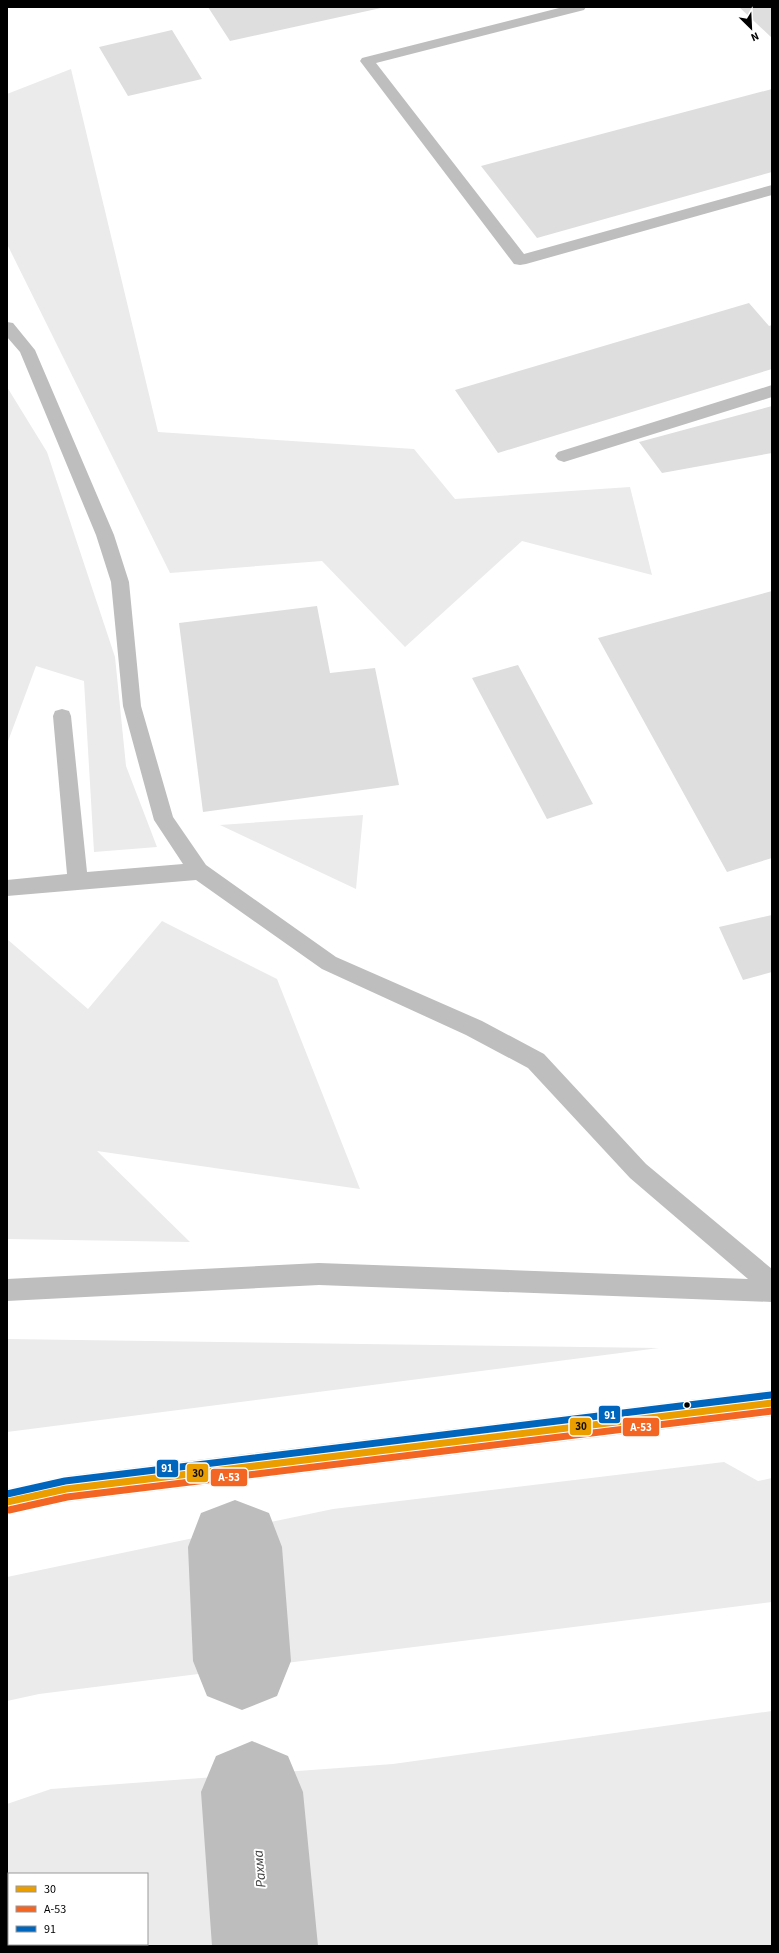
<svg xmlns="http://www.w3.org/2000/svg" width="779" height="1953" font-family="'Source Sans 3',sans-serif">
<rect width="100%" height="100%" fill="#fff"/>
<path fill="#ebebeb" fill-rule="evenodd" d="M71,69L158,432L414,449L455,499L630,487L652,575L522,541L405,647L322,561L170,573L7,244V94Z
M7,387L47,452L115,657L126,766L157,847L94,852L84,681L36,666L7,744Z
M363,815L356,889L220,825Z
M162,921L277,979L360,1189L97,1151L190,1242L7,1239V939L88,1009Z
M7,1339L659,1348L7,1432Z
M724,1462L758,1481L772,1478V1602L39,1694L7,1701V1577L333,1509Z
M772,1711V1946H7V1804L51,1789L393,1764ZM9,1874H147V1944H9Z"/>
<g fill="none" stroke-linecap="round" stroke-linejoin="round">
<path fill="#bdbdbd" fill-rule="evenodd" d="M235,1500L269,1513L282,1547L291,1661L277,1696L242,1710L207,1696L193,1661L188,1547L201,1513Z
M252,1741L288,1756L303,1792L318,1946H212L201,1792L216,1756Z"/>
</g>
<path fill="#dedede" d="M208,7H381V8L230,41Z
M739,7H772V38Z
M172,30L202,79L128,96L99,47Z
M772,89V172L537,238L481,166Z
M749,303L769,326L772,325V369L498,453L455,390Z
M772,406V453L662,473L639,442Z
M772,591V858L727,872L598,638Z
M317,606L330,673L375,668L399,785L203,812L179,623Z
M518,665L593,804L547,819L472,678Z
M772,915V972L743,980L719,927Z"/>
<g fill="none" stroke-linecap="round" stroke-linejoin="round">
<path fill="#bebebe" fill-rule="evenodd" d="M7,322L13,323L35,350L114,535L129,582L141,706L173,817L206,865L336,957L482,1021L544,1054L646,1164L772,1269V1302L319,1285L7,1301V1279L319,1263L748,1279L630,1178L528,1068L466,1035L322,969L196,880L7,896V880L67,874L53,716L55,711L62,709L69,711L71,716L87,872L183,864L154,820L123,706L111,582L96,535L20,352L7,337Z"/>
<path fill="#bebebe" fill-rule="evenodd" d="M563,7H586L584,10L376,63L524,254L772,185V195L526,264L520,265L514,264L360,61L362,58Z
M772,385V397L564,462L558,460L555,456L558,452Z
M772,1390V1416L66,1502L7,1515V1489L66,1476Z"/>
<defs>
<path id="bus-1" d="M7,1502L66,1489L772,1403"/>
<path id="bus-2" d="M9,1510L67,1497L772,1411"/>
<path id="bus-3" d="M7,1494L65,1481L771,1395"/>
</defs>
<use href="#bus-1" stroke="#fff" stroke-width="10"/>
<use href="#bus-2" stroke="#fff" stroke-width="10"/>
<use href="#bus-3" stroke="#fff" stroke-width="10"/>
<use href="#bus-1" stroke="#eb9e00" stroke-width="7"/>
<use href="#bus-2" stroke="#f26522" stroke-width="7"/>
<use href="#bus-3" stroke="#0065bd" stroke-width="7"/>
</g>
<circle fill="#000" stroke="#fff" stroke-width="1.5" cx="687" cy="1405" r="3.5"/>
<g text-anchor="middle" stroke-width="4" stroke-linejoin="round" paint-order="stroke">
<g font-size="14" font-style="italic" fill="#424242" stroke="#fff">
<text transform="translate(259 1869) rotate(-95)" y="5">Рахма</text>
</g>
</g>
<g stroke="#fff" stroke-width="1.5">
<rect x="598" y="1405" width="23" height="19" rx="4" fill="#0065bd"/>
<rect x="569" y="1417" width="23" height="19" rx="4" fill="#eb9e00"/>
<rect x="622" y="1417" width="38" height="20" rx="4" fill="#f26522"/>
<rect x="156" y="1459" width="23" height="19" rx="4" fill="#0065bd"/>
<rect x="186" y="1463" width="23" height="20" rx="4" fill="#eb9e00"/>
<rect x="210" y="1468" width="38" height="19" rx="4" fill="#f26522"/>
</g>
<g font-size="11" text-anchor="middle" font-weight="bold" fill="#fff">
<text x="610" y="1419">91</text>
<text x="641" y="1431">А-53</text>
<text x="167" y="1472">91</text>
<text x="229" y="1481">А-53</text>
</g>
<g font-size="11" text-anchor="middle" font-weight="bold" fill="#111">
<text x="581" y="1430">30</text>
<text x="198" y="1477">30</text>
</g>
<rect width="779" height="1953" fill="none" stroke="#000000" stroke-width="16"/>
<rect x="8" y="1873" width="140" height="72" fill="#ffffff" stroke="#999999"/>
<rect x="16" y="1886" width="20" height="6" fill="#eb9e00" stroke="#999999"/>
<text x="44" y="1893" font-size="12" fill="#000000">30</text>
<rect x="16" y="1906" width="20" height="6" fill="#f26522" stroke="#999999"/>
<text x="44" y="1913" font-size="12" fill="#000000">А-53</text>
<rect x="16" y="1926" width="20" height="6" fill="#0065bd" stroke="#999999"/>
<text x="44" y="1933" font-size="12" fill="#000000">91</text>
<g transform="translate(751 28) rotate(156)" stroke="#ffffff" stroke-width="3" paint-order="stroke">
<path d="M0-3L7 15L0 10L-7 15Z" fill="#000000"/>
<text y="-6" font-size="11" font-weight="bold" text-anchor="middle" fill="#000000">N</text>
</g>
</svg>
